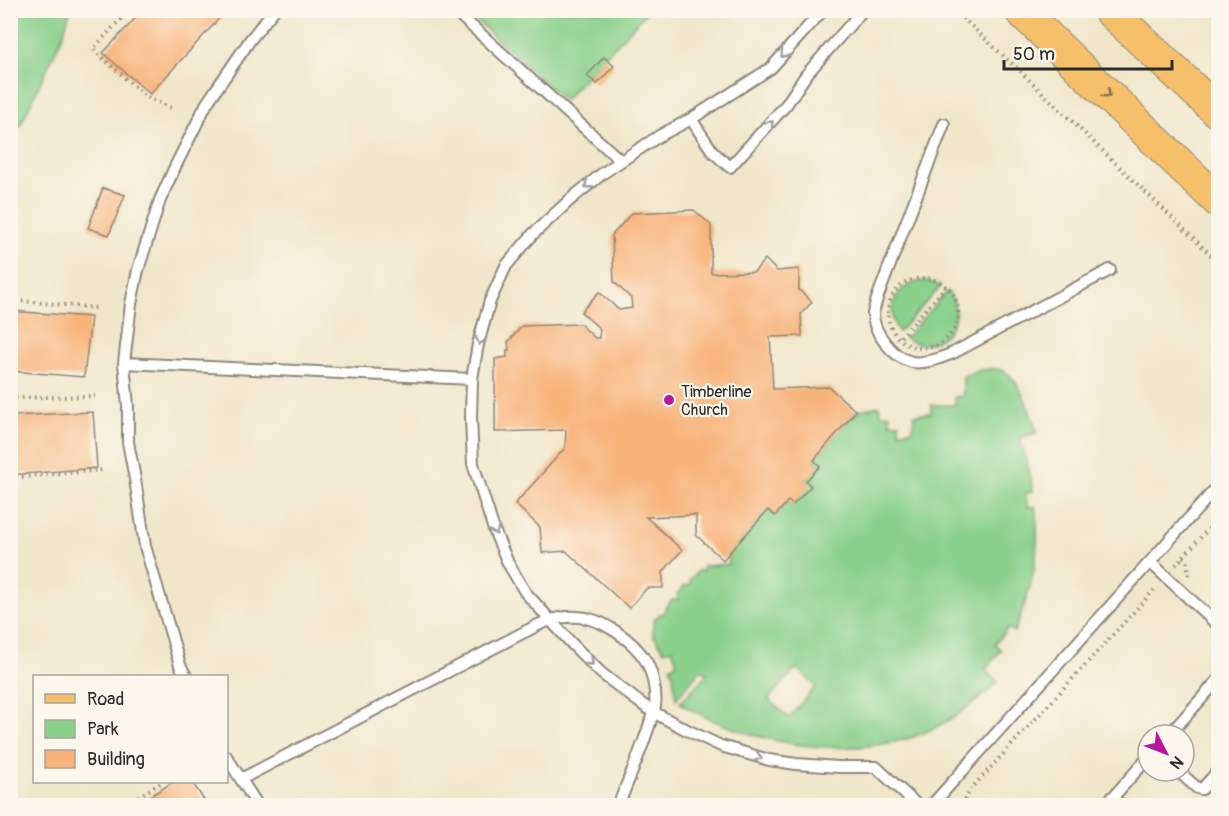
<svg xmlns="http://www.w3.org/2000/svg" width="1229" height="816" font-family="Pangolin,sans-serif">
<rect width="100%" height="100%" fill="#fbf7ec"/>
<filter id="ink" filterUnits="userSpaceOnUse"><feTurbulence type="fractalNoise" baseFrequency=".0167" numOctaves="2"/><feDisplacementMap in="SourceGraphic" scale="12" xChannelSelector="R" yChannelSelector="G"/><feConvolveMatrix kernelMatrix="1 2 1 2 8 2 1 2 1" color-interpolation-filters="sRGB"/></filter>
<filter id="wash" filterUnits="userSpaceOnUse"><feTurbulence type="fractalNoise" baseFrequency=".008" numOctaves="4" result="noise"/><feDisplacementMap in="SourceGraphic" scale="24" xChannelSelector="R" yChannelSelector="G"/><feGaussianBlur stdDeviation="1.35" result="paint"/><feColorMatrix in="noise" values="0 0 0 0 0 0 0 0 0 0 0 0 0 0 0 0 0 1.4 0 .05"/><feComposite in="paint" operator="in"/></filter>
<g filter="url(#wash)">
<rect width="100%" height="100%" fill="#f0e6ca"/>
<path fill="#89d08b" stroke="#5a7e5b" stroke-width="1.5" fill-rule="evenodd" d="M11,10L70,11L63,35L21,124L11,136Z
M466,11H648L564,100Z
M928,281L941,286L899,332C881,308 900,280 928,281Z
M947,291C972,318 936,359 905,338Z
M991,369C993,369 999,369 1001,370C1019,375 1031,415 1037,432L1020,438L1030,475L1033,491L1025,494L1028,507L1035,506C1042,551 1031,592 1014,632L1008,628L995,644L1001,650L985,670L998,682C974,705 942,728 910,738C846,756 777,747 717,722C704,716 691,711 680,703L707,674L701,669L676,699L673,674L670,667L677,663L672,649L664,651L653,635V621L660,614L665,613V608L672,600H678L677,594L685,586L690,585V580L698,571H703V566L729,564L728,554L768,510L775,516L788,501L793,505L810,486L806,481L820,466L814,460L856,411L880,406L881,414H890V423H899V431L913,430L914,415L931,413V405H955V397L963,396V376L981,370ZM797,668L816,686L789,718L768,699Z"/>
<g id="blocks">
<path fill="#f8b379" d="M143,10H227L150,94L103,53Z
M604,57L614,66L597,84L587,76Z
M103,188L125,195L109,235L88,228Z
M694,210L711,225V273L754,272L765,259L777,271L799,269V290L812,302L801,314L802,336L770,337L773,389L829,387L856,411L814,460L820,466L806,481L811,486L793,505L788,501L775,516L768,510L723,560L696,535V515L646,517L682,550L663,572V588H647L629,608L566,551L542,553L540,527L515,504L565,448L566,430L495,432V359L507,357V350H509L508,342L522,326L580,324L595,338H599L600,329L581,312L599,292L619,310L632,308L631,298L614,282L612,235L632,213Z
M10,311L91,317L84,377L10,371Z
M93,412L97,468L10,475V416Z
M173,782H192L208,806H134Z"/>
</g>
</g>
<g filter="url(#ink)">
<use href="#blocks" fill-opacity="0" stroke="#8e887a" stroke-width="1.5"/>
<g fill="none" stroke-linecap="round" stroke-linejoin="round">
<defs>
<path id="service" d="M454,10L621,161
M823,10L771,68L691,119L659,136L603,173L571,199L533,234L506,266L490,301L478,344L472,379L471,417L473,464L494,530L508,563L525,592L573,645L601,673L639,702L653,712L687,730L721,746L769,760L796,764L839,767H876L918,806
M691,119L713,152L730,167L786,105L806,75L863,10
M944,124L878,296C876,302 874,308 873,314C873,333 894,358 912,362C926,364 941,358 953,353L1110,270
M124,363L472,379
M1150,562L1218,625
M186,676L180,665L145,546L135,479L128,442V406L124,363L131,304L138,270L160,200L174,169L207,103L250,40L274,10
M1169,735L1218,680
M226,756L258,806
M1178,771L1197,788L1202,789L1218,771
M241,779L538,625C551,619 564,616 578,617C602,618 634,641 646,661C652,671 657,694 655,706C654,712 651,718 650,723C641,752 629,778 618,806
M1112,797L1122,806
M931,806L1218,486
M1105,806L1148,758"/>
<path id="primary" d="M1020,10L1218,201
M1109,10L1218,112"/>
</defs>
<use href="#service" stroke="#8e887a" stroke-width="14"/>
<use href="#primary" stroke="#8e887a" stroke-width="34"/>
<path stroke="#8e887a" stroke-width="4" stroke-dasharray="1.5 4.5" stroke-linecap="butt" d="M129,10L93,49L145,96L173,109
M954,10L1021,72L1218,262
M888 313a35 35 0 1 1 70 0a35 35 0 1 1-70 0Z
M10,300L97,308
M901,337L948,284
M10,398L95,396
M10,478L102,470
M1183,557L1187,562L1189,576
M1176,565L1218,518
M123,806L162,782
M963,806L965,799L971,789L1154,590"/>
<use href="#service" stroke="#fff" stroke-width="10"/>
<use href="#primary" stroke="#f6c06b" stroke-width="32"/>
</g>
<defs><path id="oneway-chevron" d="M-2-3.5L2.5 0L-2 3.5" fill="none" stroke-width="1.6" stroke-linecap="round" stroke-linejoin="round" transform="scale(1.5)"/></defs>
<g stroke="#a0a0a0">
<use href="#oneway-chevron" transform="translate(784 54) rotate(132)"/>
<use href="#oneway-chevron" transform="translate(770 124) rotate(-48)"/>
<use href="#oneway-chevron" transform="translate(588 185) rotate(141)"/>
<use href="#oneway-chevron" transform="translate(480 341) rotate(104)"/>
<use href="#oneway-chevron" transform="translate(495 531) rotate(68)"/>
<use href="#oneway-chevron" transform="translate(590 662) rotate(44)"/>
<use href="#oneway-chevron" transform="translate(758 757) rotate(16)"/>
</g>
<use stroke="#866e48" href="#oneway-chevron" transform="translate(1107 94) rotate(44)"/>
</g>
<circle fill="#b5179e" stroke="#fbf7ec" stroke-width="2" cx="669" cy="400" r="6"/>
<g text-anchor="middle" stroke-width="4.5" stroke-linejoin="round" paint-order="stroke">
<g font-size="16" fill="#2b2b2b" stroke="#fbf7ec" text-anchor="start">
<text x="681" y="397">Timberline<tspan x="681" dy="18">Church</tspan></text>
</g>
</g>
<rect width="1229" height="816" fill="none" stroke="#fbf7ec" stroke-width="36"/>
<rect x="33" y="675" width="195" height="108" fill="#fbf7ec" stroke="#a8a59f" stroke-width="1.5"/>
<rect x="45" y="694" width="30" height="9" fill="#f6c06b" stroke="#a8a59f" stroke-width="1.5"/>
<text x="87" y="705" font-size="18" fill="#2b2b2b">Road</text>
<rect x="45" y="720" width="30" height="18" fill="#89d08b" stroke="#a8a59f" stroke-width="1.5"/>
<text x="87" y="735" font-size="18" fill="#2b2b2b">Park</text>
<rect x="45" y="750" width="30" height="18" fill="#f8b379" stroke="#a8a59f" stroke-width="1.5"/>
<text x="87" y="765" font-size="18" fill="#2b2b2b">Building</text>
<g transform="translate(1166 753) rotate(132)"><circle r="28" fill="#fbf7ec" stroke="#a8a59f" stroke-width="1.5"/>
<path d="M0-4.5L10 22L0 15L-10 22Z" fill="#b5179e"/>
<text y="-9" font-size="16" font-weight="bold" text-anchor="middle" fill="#2b2b2b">N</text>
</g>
<path d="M1004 60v9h168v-9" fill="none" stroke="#2b2b2b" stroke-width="3"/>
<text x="1013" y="60" font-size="18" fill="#2b2b2b" stroke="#fbf7ec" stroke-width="4.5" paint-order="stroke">50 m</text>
</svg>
